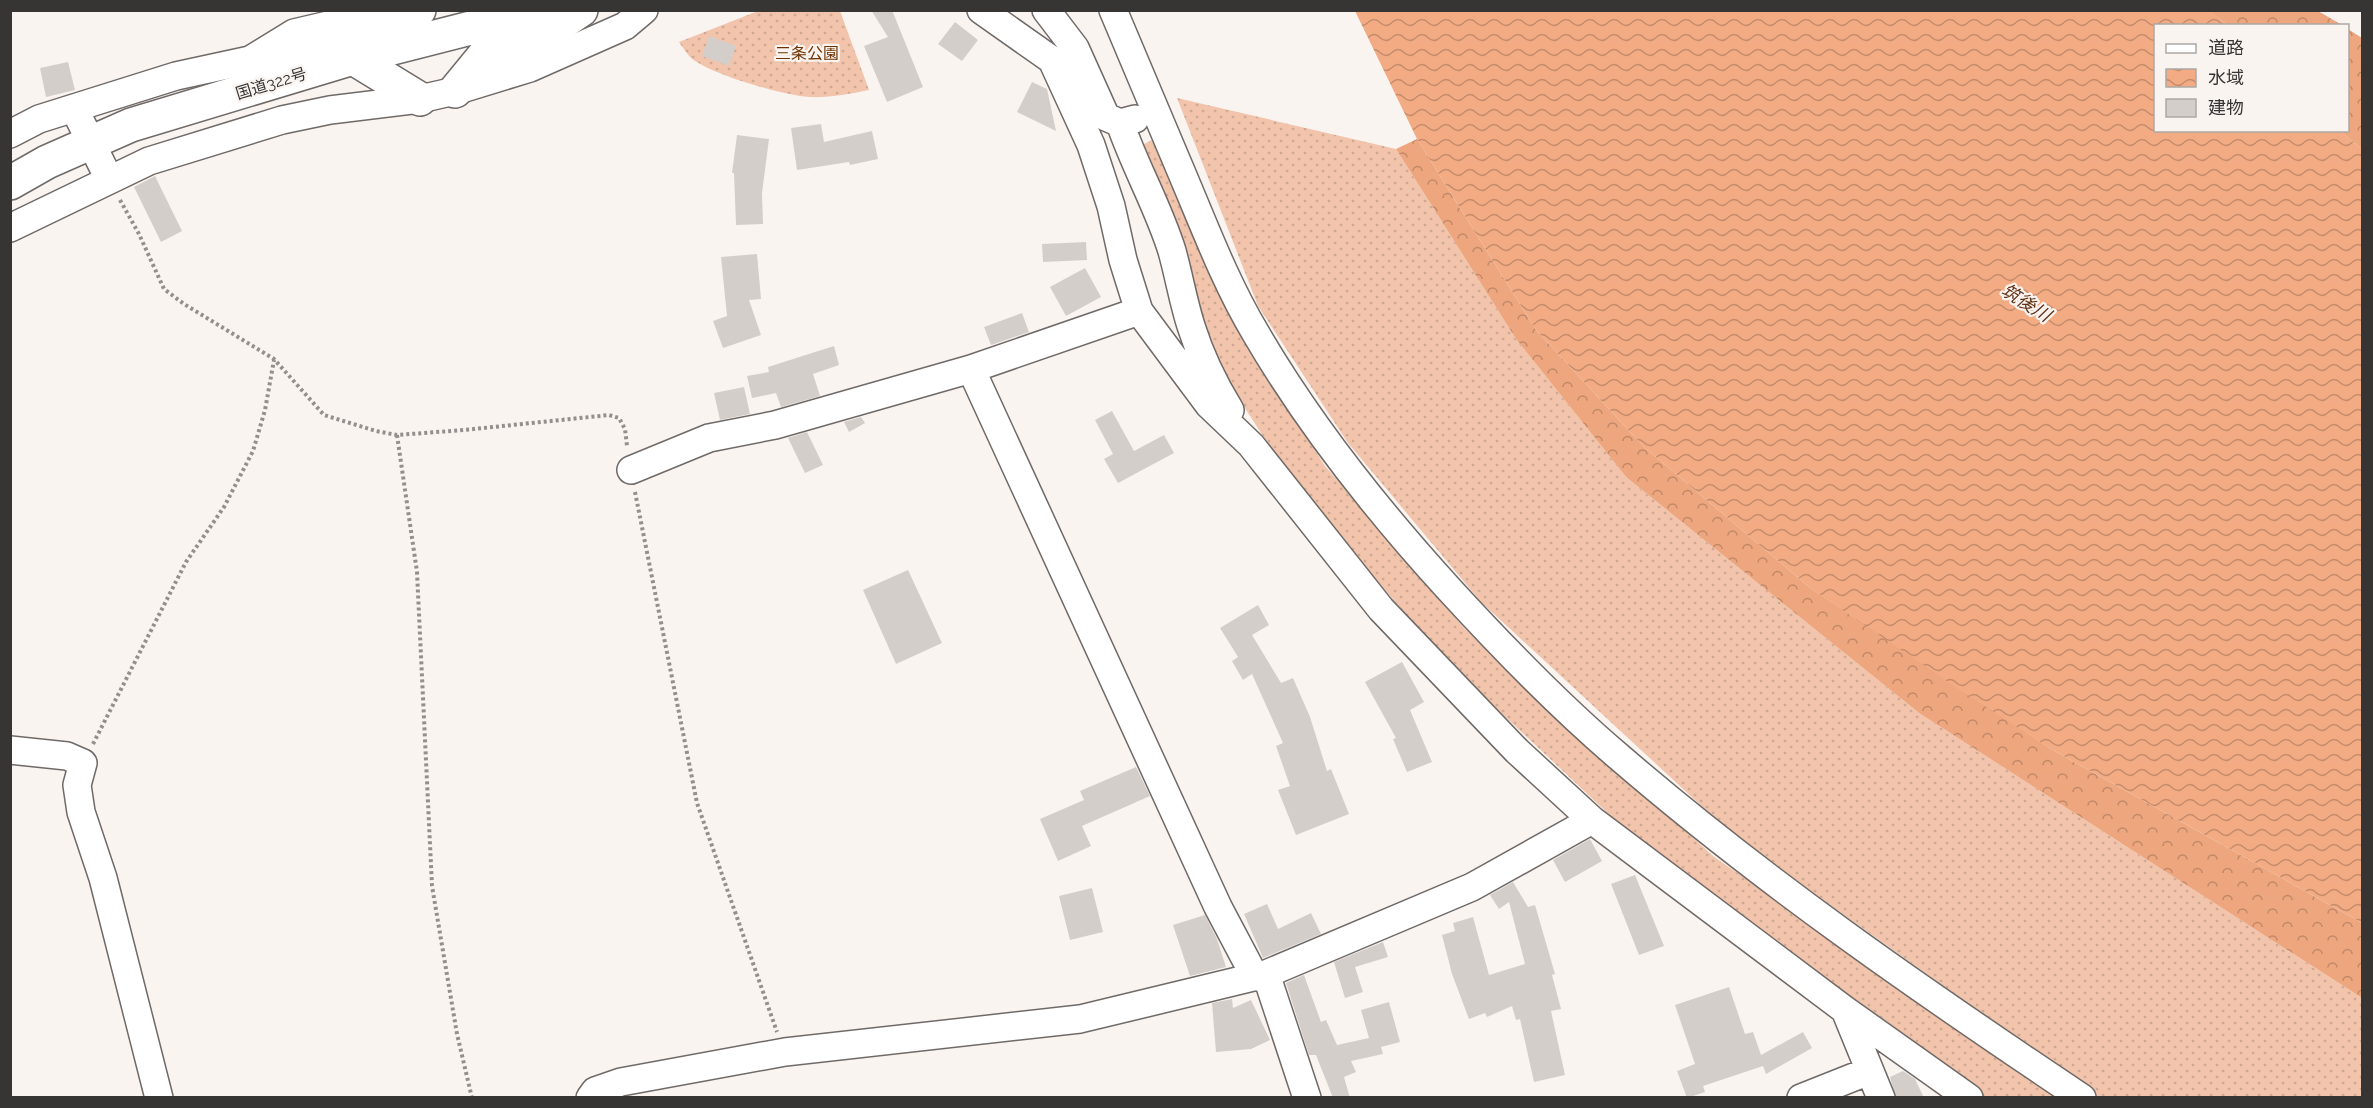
<svg xmlns="http://www.w3.org/2000/svg" width="2373" height="1108" font-family="Raleway,'Noto Sans JP',sans-serif">
<defs>
<pattern id="grass-dots" width="8" height="8" patternUnits="userSpaceOnUse" patternTransform="scale(1.5)"><rect width="8" height="8" fill="#f1c4ab"/><path d="M2 2h.1M6 6h.1" fill="none" stroke="#cfa994" stroke-width="1.8" stroke-linecap="round"/></pattern>
<pattern id="forest-crowns" width="20" height="18" patternUnits="userSpaceOnUse" patternTransform="scale(1.5)"><rect width="20" height="18" fill="#eda67e"/><path d="M2 6a3 3 0 1 1 6 0M12 15a3 3 0 1 1 6 0" fill="none" stroke="#c18868"/></pattern>
<pattern id="water-waves" width="16" height="10" patternUnits="userSpaceOnUse" patternTransform="scale(1.5)"><rect width="16" height="10" fill="#f2ab83"/><path d="M0 5q4-4 8 0t8 0" fill="none" stroke="#c58c6c"/></pattern>
</defs>
<rect width="100%" height="100%" fill="#faf4f1"/>
<path fill="url(#grass-dots)" d="M758,11H840L869,90C849,94 829,98 809,97C783,95 708,74 690,57C686,52 682,47 679,42Z
M1177,98L1396,149L1516,339L1626,477L1919,713L2362,998V1097H2099L1735,837L1481,602L1348,443L1258,306Z
M1152,140L1238,332L1325,466L1465,629L1713,856L2059,1097L1981,1098L1683,884L1445,660L1295,485L1211,356L1140,146Z"/>
<path fill="url(#forest-crowns)" d="M2210,11H2318L2342,25H2228Z
M2348,29L2362,38V149L2340,131L2348,130Z
M1417,139L1536,330L1644,447L1809,587L2051,749L2362,923V998L1919,713L1626,477L1516,339L1396,149Z"/>
<path fill="url(#water-waves)" d="M2210,10L2228,25L2156,26V130L2340,131L2362,149V923L2051,749L1960,690L1809,587L1644,447L1536,330L1417,139L1355,11Z"/>
<path fill="#d4cecb" d="M871,10H892L923,87L887,102L864,46L888,37Z
M955,22L978,40L962,61L938,44Z
M709,36L736,46L729,66L702,56Z
M68,62L75,90L46,97L40,68Z
M1032,82L1047,89L1056,131L1017,112Z
M821,124L824,142L872,131L878,159L850,165L849,162L797,170L791,128Z
M737,135L769,139L762,193L763,224L736,225L734,173H732Z
M155,176L182,231L161,242L134,187Z
M1086,242L1087,260L1043,262L1042,244Z
M757,254L761,299L749,300L761,335L723,348L713,321L727,316L721,257Z
M1085,268L1101,297L1066,316L1050,287Z
M1022,313L1029,332L991,345L984,327Z
M834,346L839,365L813,374L820,396L781,407L776,393L752,398L747,376L769,372L768,367Z
M744,387L750,414L720,420L714,393Z
M1112,411L1134,451L1164,435L1174,453L1118,483L1104,459L1113,454L1095,420Z
M861,417L865,423L849,432L844,422Z
M807,432L823,465L805,473L788,438Z
M908,570L942,643L896,664L863,590Z
M1258,605L1269,625L1252,635L1281,683L1293,678L1310,717L1327,771L1331,769L1349,814L1296,835L1278,790L1290,786L1276,746L1283,743L1252,674L1243,680L1232,661L1238,657L1220,628Z
M1402,662L1424,702L1410,710L1432,762L1407,772L1393,739L1396,738L1365,682Z
M1136,767L1150,796L1082,826L1091,846L1058,861L1040,819L1084,800L1080,791Z
M1590,839L1602,861L1565,882L1553,860Z
M1635,875L1664,946L1639,955L1611,884Z
M1513,882L1528,907L1535,905L1555,974L1552,975L1561,1009L1551,1011L1565,1075L1534,1082L1520,1019L1516,1020L1512,1006L1487,1017L1485,1013L1469,1019L1452,974L1442,935L1455,931L1453,923L1473,917L1489,975L1525,964L1509,902L1499,909L1490,895Z
M1092,888L1103,932L1070,940L1059,896Z
M1267,904L1278,929L1311,913L1321,934L1263,958L1244,914Z
M1205,915L1217,939L1226,967L1190,976L1173,925Z
M1383,942L1388,957L1355,967L1363,992L1345,998L1334,962Z
M1304,975L1321,1022L1326,1020L1337,1045L1369,1038L1361,1010L1389,1002L1400,1042L1381,1047L1383,1054L1351,1061L1356,1072L1344,1077L1350,1098H1333L1316,1055H1309L1286,983Z
M1729,987L1745,1034L1753,1032L1761,1055L1803,1032L1812,1048L1766,1074L1763,1066L1703,1086L1705,1092L1687,1098L1677,1071L1695,1064L1675,1005Z
M1232,999L1233,1008L1251,1000L1270,1040L1251,1049L1216,1052L1212,1003Z
M1903,1071L1915,1079L1924,1098H1896L1890,1077Z"/>
<g fill="none" stroke-linecap="round" stroke-linejoin="round">
<defs>
<path id="minor" d="M981,10L1052,60L1091,145L1111,206L1123,260L1139,311L1209,405L1251,445L1381,609L1517,751L1592,820L1845,1010L1969,1098
M1046,10L1075,48L1106,117L1120,123L1135,119
M1113,10C1137,68 1162,125 1186,183C1207,233 1227,285 1255,332C1309,425 1376,509 1448,588C1502,647 1558,705 1618,756C1764,882 1922,991 2082,1098
M74,108L109,179
M1120,123C1135,167 1158,206 1172,251C1179,276 1183,301 1191,326C1200,355 1214,384 1230,410
M10,134L39,119L176,76L250,60L294,33L354,19
M10,228L149,161L282,120L330,110L420,99L455,91L530,68L625,26L644,10
M971,369L1218,907L1255,977
M631,470L709,438L775,425L971,369L1139,311
M10,750L67,756L83,763L77,785L81,812L103,878L159,1098
M1266,974L1307,1098
M1845,1010L1881,1098
M590,1098L595,1091L621,1082L785,1052L1080,1019L1266,974L1472,887L1592,820
M1801,1098L1869,1071"/>
<path id="highway" d="M353,58L420,99
M267,72L293,53L419,10
M455,91L487,52L543,36L581,10
M10,183L47,162L131,125L353,58L541,10"/>
</defs>
<use href="#minor" stroke="#6f6a67" stroke-width="30"/>
<use href="#highway" stroke="#6f6a67" stroke-width="36"/>
<path stroke="#938f8d" stroke-width="4" stroke-dasharray="3 3" stroke-linecap="butt" d="M120,200L139,234L164,289L184,304L274,359L324,415L376,431L397,435L464,430L609,415L619,418L625,429L627,446
M397,435L417,572L432,886L457,1034L472,1098
M635,492L697,803L777,1032
M93,744L186,562L224,507L253,451L265,410L274,360"/>
<use href="#minor" stroke="#fff" stroke-width="27"/>
<use href="#highway" stroke="#fff" stroke-width="33"/>
</g>
<g text-anchor="middle" stroke-width="4.5" stroke-linejoin="round" paint-order="stroke">
<g font-size="16" fill="#703200" stroke="#faf4f1">
<text x="807" y="59">三条公園</text>
</g>
<g font-size="16" fill="#373534" stroke="#faf4f1">
<text transform="translate(271 83) rotate(-17)" y="6">国道322号</text>
</g>
<g font-size="18" font-style="italic" fill="#603216" stroke="#faf4f1">
<text transform="translate(2026 303) rotate(32)" y="6">筑後川</text>
</g>
</g>
<rect width="2373" height="1108" fill="none" stroke="#373534" stroke-width="24"/>
<rect x="2154" y="24" width="195" height="108" fill="#faf4f1" stroke="#aca8a5" stroke-width="1.5"/>
<rect x="2166" y="44" width="30" height="9" fill="#ffffff" stroke="#aca8a5" stroke-width="1.5"/>
<text x="2208" y="54" font-size="18" fill="#373534">道路</text>
<rect x="2166" y="69" width="30" height="18" fill="url(#water-waves)" stroke="#aca8a5" stroke-width="1.5"/>
<text x="2208" y="84" font-size="18" fill="#373534">水域</text>
<rect x="2166" y="99" width="30" height="18" fill="#d4cecb" stroke="#aca8a5" stroke-width="1.5"/>
<text x="2208" y="114" font-size="18" fill="#373534">建物</text>
</svg>
